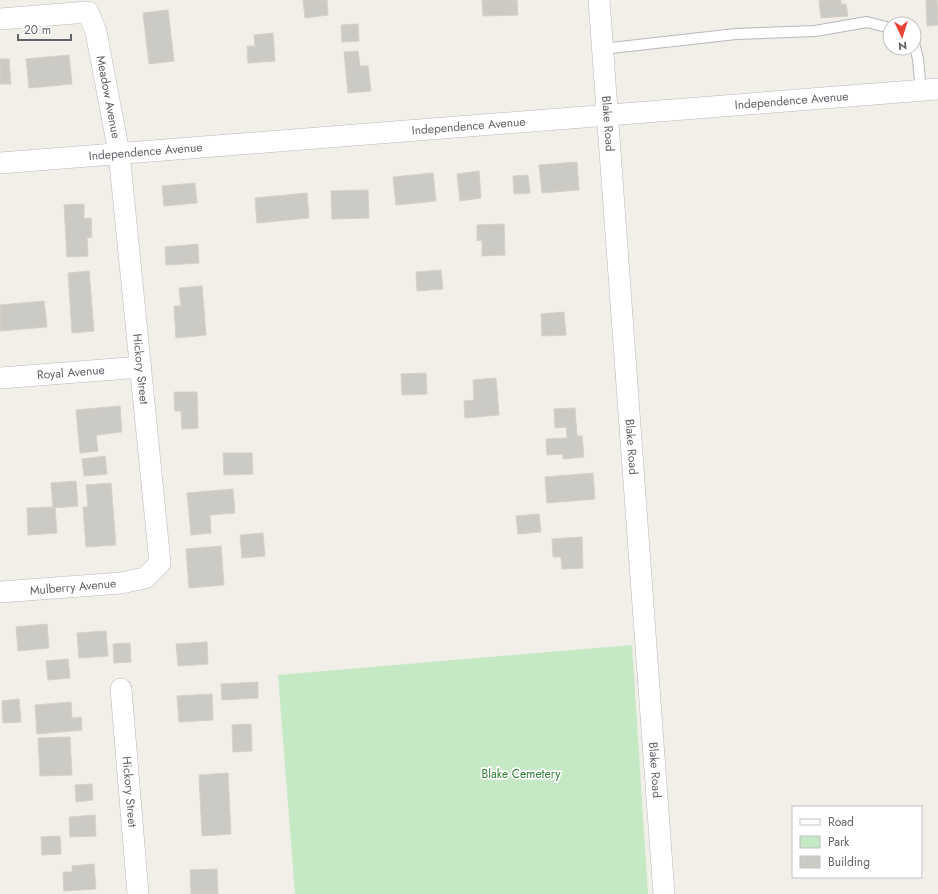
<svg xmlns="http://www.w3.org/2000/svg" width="938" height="894" font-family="Jost,sans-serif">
<rect width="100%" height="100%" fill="#f1efe8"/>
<path fill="#c5e8c5" d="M632,645L648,894H295L278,675Z"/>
<path fill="#cccac5" stroke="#d6d1c6" d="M303,0H327L328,15L305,18Z
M482,0H517L518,15L483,16Z
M819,0H841V4H846L848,16L821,18Z
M926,0H937L938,25L927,26Z
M168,10L174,61L149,64L143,13Z
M358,24L359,41L342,42L341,25Z
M273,33L275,61L248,63L247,46H255L254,35Z
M358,51L360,66H368L371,91L348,93L344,52Z
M69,55L72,84L29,88L26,59Z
M0,59H9L11,84H0Z
M577,162L579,190L542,193L539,165Z
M479,171L481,198L460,201L457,174Z
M433,173L436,201L396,205L393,177Z
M528,175L530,193L514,194L513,176Z
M195,183L197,203L164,206L162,186Z
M368,190L369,218L332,219L331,191Z
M307,193L309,218L257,223L255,198Z
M84,204V219L91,218L92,237L87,238L88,256L67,257L64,205Z
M504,224L505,255L482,256V240L477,241V225Z
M198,244L199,263L166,265L165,247Z
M441,270L443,289L417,291L416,272Z
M89,271L94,331L72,333L68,273Z
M202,286L206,335L176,338L174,306H181L179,288Z
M44,301L47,327L0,331V305Z
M564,312L566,335L542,336L541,314Z
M426,373L427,394L402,395L401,374Z
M496,378L499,415L465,418L464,401L474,400L473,380Z
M174,392H197L198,428L182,429L181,411H175Z
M120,406L122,432L96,435L98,451L80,453L76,410Z
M575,408L577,436H582L584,457L563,459V454L547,455L546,439L567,438L566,427L555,428L554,409Z
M223,453H252L253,474L224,475Z
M105,456L107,474L84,476L82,459Z
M593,473L595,499L547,503L545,477Z
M76,481L78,506L53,508L51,483Z
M111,483L116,545L86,547L83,507H88L86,485Z
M233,489L235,513L210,515L211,533L191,535L187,493Z
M55,507L57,533L28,535L27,508Z
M539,514L541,532L518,534L516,516Z
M263,533L265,556L242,558L240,535Z
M582,537L583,568L562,569L561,557H553L552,539Z
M221,546L224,585L189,588L186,549Z
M47,624L49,648L18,651L16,627Z
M106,631L108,656L79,658L77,633Z
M207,642L208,664L178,666L176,644Z
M130,643L131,662L114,663L113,644Z
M68,659L70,678L48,680L46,661Z
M258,682V698L222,700L221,684Z
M212,694L213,720L179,722L177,696Z
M19,699L21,722L3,723L2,701Z
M71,702L72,718L81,717L82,730L37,734L35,705Z
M251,724L252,751L233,752L232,725Z
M70,737L72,775L40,776L38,738Z
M228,773L231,834L202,836L199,775Z
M92,784L93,800L76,802L75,785Z
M95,815L96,836L70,837L69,817Z
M60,836L61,854L42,855L41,837Z
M94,864L96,889L64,891L63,872H72V866Z
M217,869L218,894H191L190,870Z"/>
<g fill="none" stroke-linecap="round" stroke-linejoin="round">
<defs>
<path id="service" d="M914,43L918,59L921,91
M602,49L736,34L815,31L867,22L890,28"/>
<g id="minor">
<path id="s1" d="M599,0L664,894"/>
<path id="s2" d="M0,19L88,12L96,32L119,153L160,563L145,578L121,583L0,592"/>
<path id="s3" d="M0,163L938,89"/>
<path id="s4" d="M0,378L141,367"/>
<path id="s5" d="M121,689L138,894"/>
</g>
</defs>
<use href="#service" stroke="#b5b8bc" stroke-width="12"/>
<use href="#minor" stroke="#b5b8bc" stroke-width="22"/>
<use href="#service" stroke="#fff" stroke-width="10"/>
<use href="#minor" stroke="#fff" stroke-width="21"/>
</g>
<g text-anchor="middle" stroke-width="3.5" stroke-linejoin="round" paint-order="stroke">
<g font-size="12" fill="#5f6368" stroke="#fff">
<text dy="4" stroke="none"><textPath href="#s2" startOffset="176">Meadow Avenue</textPath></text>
<text dy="4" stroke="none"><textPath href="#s3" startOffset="794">Independence Avenue</textPath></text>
<text dy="4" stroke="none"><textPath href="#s1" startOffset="124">Blake Road</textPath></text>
<text dy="4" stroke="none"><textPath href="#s3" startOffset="470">Independence Avenue</textPath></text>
<text dy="4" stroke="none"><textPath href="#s3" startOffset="146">Independence Avenue</textPath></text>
<text dy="4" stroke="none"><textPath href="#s2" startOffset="450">Hickory Street</textPath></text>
<text dy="4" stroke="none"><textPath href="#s4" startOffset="71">Royal Avenue</textPath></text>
<text dy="4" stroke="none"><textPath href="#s1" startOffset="448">Blake Road</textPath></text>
<text transform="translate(73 587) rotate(-5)" y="4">Mulberry Avenue</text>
<text dy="4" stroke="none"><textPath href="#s1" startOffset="772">Blake Road</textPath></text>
<text dy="4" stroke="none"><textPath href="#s5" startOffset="103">Hickory Street</textPath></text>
</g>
<g font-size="12" fill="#348238" stroke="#fff">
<text x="521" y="778">Blake Cemetery</text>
</g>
</g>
<rect x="792" y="806" width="130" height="72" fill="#ffffff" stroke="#bfc1c3"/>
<rect x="800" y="819" width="20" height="6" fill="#ffffff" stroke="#bfc1c3"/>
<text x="828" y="826" font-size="12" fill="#5f6368">Road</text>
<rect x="800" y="836" width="20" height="12" fill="#c5e8c5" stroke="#bfc1c3"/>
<text x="828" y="846" font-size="12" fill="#5f6368">Park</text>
<rect x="800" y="856" width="20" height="12" fill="#cccac5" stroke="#bfc1c3"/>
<text x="828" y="866" font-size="12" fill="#5f6368">Building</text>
<g transform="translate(902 36) rotate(176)"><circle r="19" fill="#ffffff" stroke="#bfc1c3"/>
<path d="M0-3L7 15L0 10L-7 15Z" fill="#ea4335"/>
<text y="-6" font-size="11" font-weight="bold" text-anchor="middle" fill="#5f6368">N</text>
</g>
<path d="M18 34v6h53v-6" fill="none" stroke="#5f6368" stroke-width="2"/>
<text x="24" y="34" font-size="12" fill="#5f6368" stroke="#ffffff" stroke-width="3" paint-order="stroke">20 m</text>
</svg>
